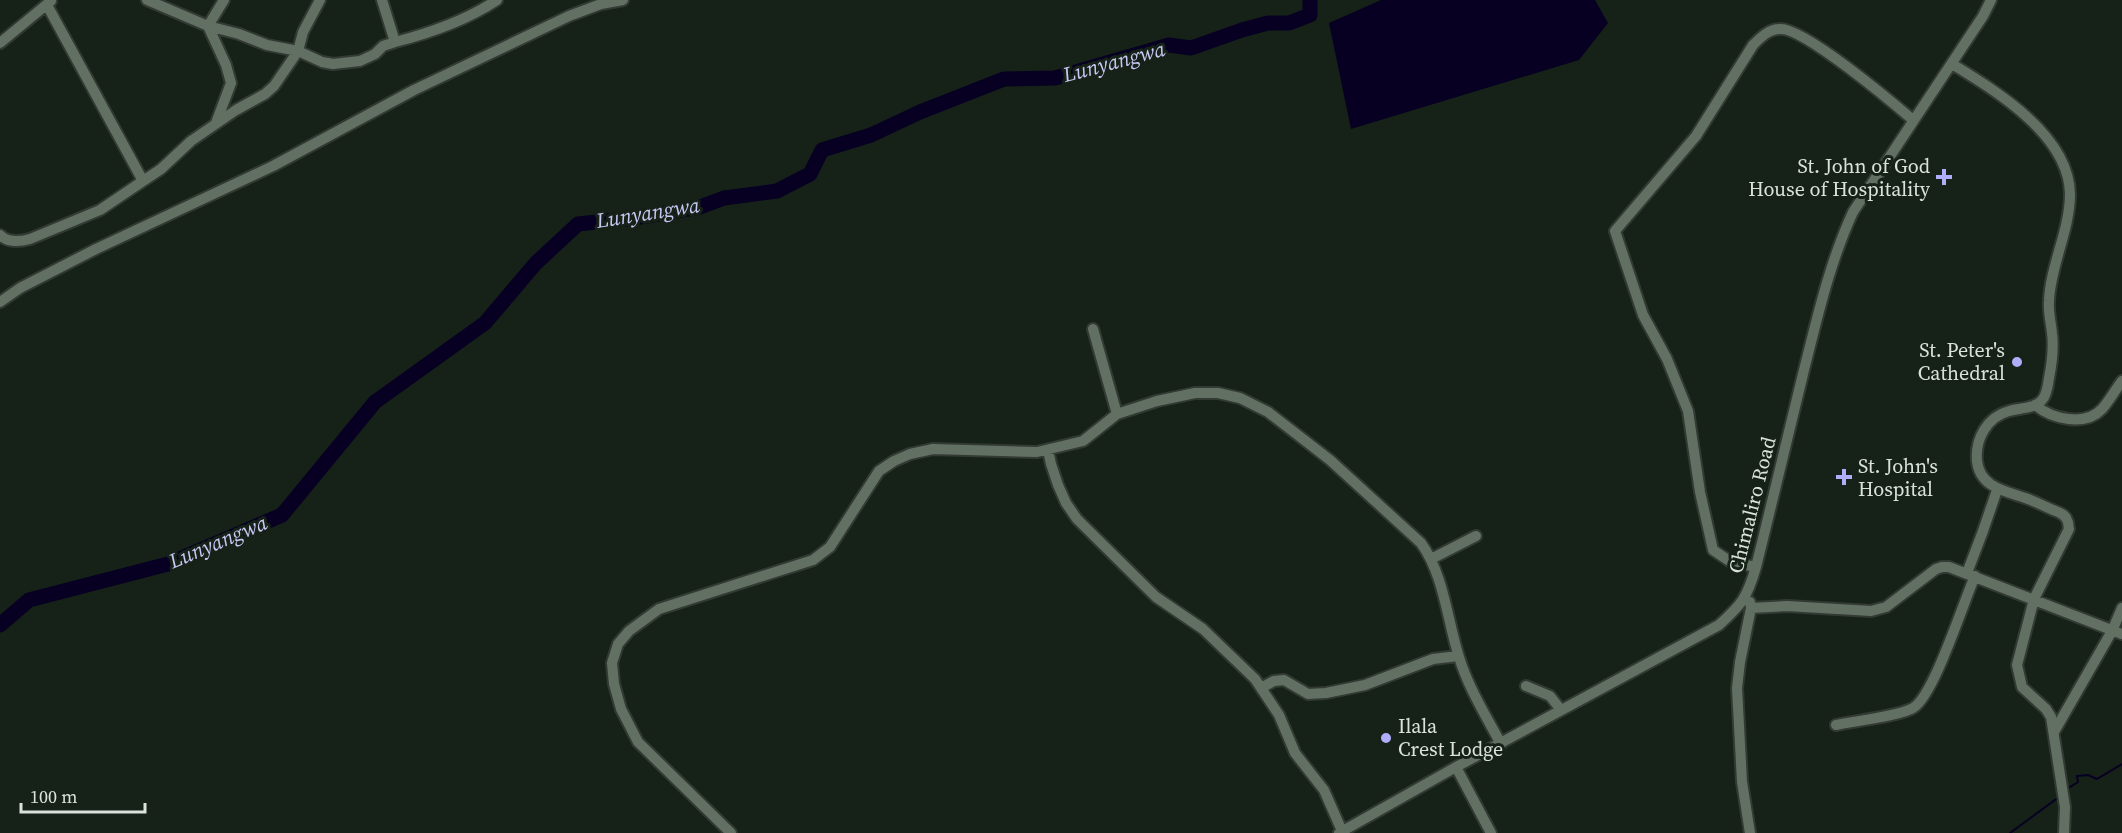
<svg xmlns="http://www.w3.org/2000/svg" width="2122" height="833" font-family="'Source Serif 4',serif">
<rect width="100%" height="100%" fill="#162218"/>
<path fill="#070022" d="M1381,0H1595L1608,23L1579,60L1351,129L1329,23Z"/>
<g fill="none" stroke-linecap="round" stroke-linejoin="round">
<path stroke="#070022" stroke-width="2" d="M2067,789L2078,782L2077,776L2088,775L2097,779L2122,764
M2010,833L2059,797"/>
<path stroke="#070022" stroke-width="15" d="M0,625L29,600L168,564L282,515L375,402L485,323L536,263L578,224L634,218L700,207L724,198L777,191L810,174L822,150L871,135L920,112L1004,79L1055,78L1169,45L1191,48L1242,30L1268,23H1289L1310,15V0"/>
<defs>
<path id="minor" d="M147,0L208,26L226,65L231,83L216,123
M224,0L208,26L239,34L267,45L298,51L322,62L333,64L360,61L375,54L383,46L395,42
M382,0L395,42C430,33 467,20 497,0
M0,43L51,1
M1952,64C1996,91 2069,135 2070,194C2070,230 2050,267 2049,301C2048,312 2051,323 2052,333C2054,349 2052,363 2049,378C2048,385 2047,395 2042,400C2035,409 2019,408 2009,411C1987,417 1975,439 1977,461C1980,488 2006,491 2028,499C2036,502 2044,506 2053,510C2058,512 2065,514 2067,520C2069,523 2068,526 2069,529L2034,599L2017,665L2022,687L2046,709L2051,717L2065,807L2064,833
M143,181L161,169L191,141L236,110L265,94L274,86L298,51L303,32L320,0
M0,235C8,243 19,242 30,239L100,210L143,181L47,5
M0,302L20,288L96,249L273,166L414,90L569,16L601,4L623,0
M1093,329L1117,414
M2035,405C2052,419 2085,427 2102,409C2110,400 2115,390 2122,381
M1048,450L1051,464L1058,485L1066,503L1077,519L1156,597L1203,629L1255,679L1279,715L1295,753L1324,790L1342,831
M1431,559L1476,536
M1756,567L1731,562L1713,550L1700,492L1688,411L1667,359L1643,315L1615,231L1696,136L1753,45C1761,37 1769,29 1780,29C1803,27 1892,102 1913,120
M1967,573L1983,531L1997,490
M1751,608L1787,606L1871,611L1886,607L1936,569L1942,567H1949L2122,634
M1526,686L1550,696L1561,710
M1261,688L1274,681L1284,680L1308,694L1326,693L1365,685L1433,659L1458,656
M1836,725C1854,721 1900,716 1913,708C1934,696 1963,603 1975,576
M2054,732L2112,631L2122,608
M1456,767L1491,833
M731,833L638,742L621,709L614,684L612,663L618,644L629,631L659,609L813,560L830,547L879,471L894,461L910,454L933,449L1037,452L1083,441L1117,414L1157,401L1195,393H1218L1240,398L1268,412L1330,460L1421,543C1444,575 1447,619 1459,657C1468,687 1486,716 1501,744
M1339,833L1456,767L1719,625C1742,604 1747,598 1756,567C1772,503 1787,439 1803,374C1817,319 1829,264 1853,212L1983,16L1991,0
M1750,833L1742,782L1737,688L1740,662L1751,608L1750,602"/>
</defs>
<use href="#minor" stroke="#323a33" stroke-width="14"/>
<use href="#minor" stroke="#627064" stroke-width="10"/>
</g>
<g fill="#afaefa" stroke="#162218" stroke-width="2">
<path d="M1941 168h6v6h6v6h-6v6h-6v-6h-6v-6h6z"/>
<circle cx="2017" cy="362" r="6"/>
<path d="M1841 468h6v6h6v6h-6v6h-6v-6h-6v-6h6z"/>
<circle cx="1386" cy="738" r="6"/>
</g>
<g text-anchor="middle" stroke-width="6" stroke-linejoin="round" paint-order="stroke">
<g font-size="20" fill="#dae2db" stroke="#162218" text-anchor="end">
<text x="1930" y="173">St. John of God<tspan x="1930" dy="23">House of Hospitality</tspan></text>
<text x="2005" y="357">St. Peter's<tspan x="2005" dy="23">Cathedral</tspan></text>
<text x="1858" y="473" text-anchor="start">St. John's<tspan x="1858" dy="23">Hospital</tspan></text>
<text x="1398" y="733" text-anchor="start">Ilala<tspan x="1398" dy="23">Crest Lodge</tspan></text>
</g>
<g font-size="20" fill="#dae2db" stroke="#162218">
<text transform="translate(1752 505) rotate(-76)" y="7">Chimaliro Road</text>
</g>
<g font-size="21" font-style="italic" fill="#c8c8f4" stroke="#162218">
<text transform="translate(1114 62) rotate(-15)" y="7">Lunyangwa</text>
<text transform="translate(648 213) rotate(-9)" y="7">Lunyangwa</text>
<text transform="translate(218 542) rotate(-23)" y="7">Lunyangwa</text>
</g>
</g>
<path d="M21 803v9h124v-9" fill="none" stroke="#dae2db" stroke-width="3"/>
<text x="30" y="803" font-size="18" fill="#dae2db" stroke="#162218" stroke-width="4.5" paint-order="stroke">100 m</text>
</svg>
